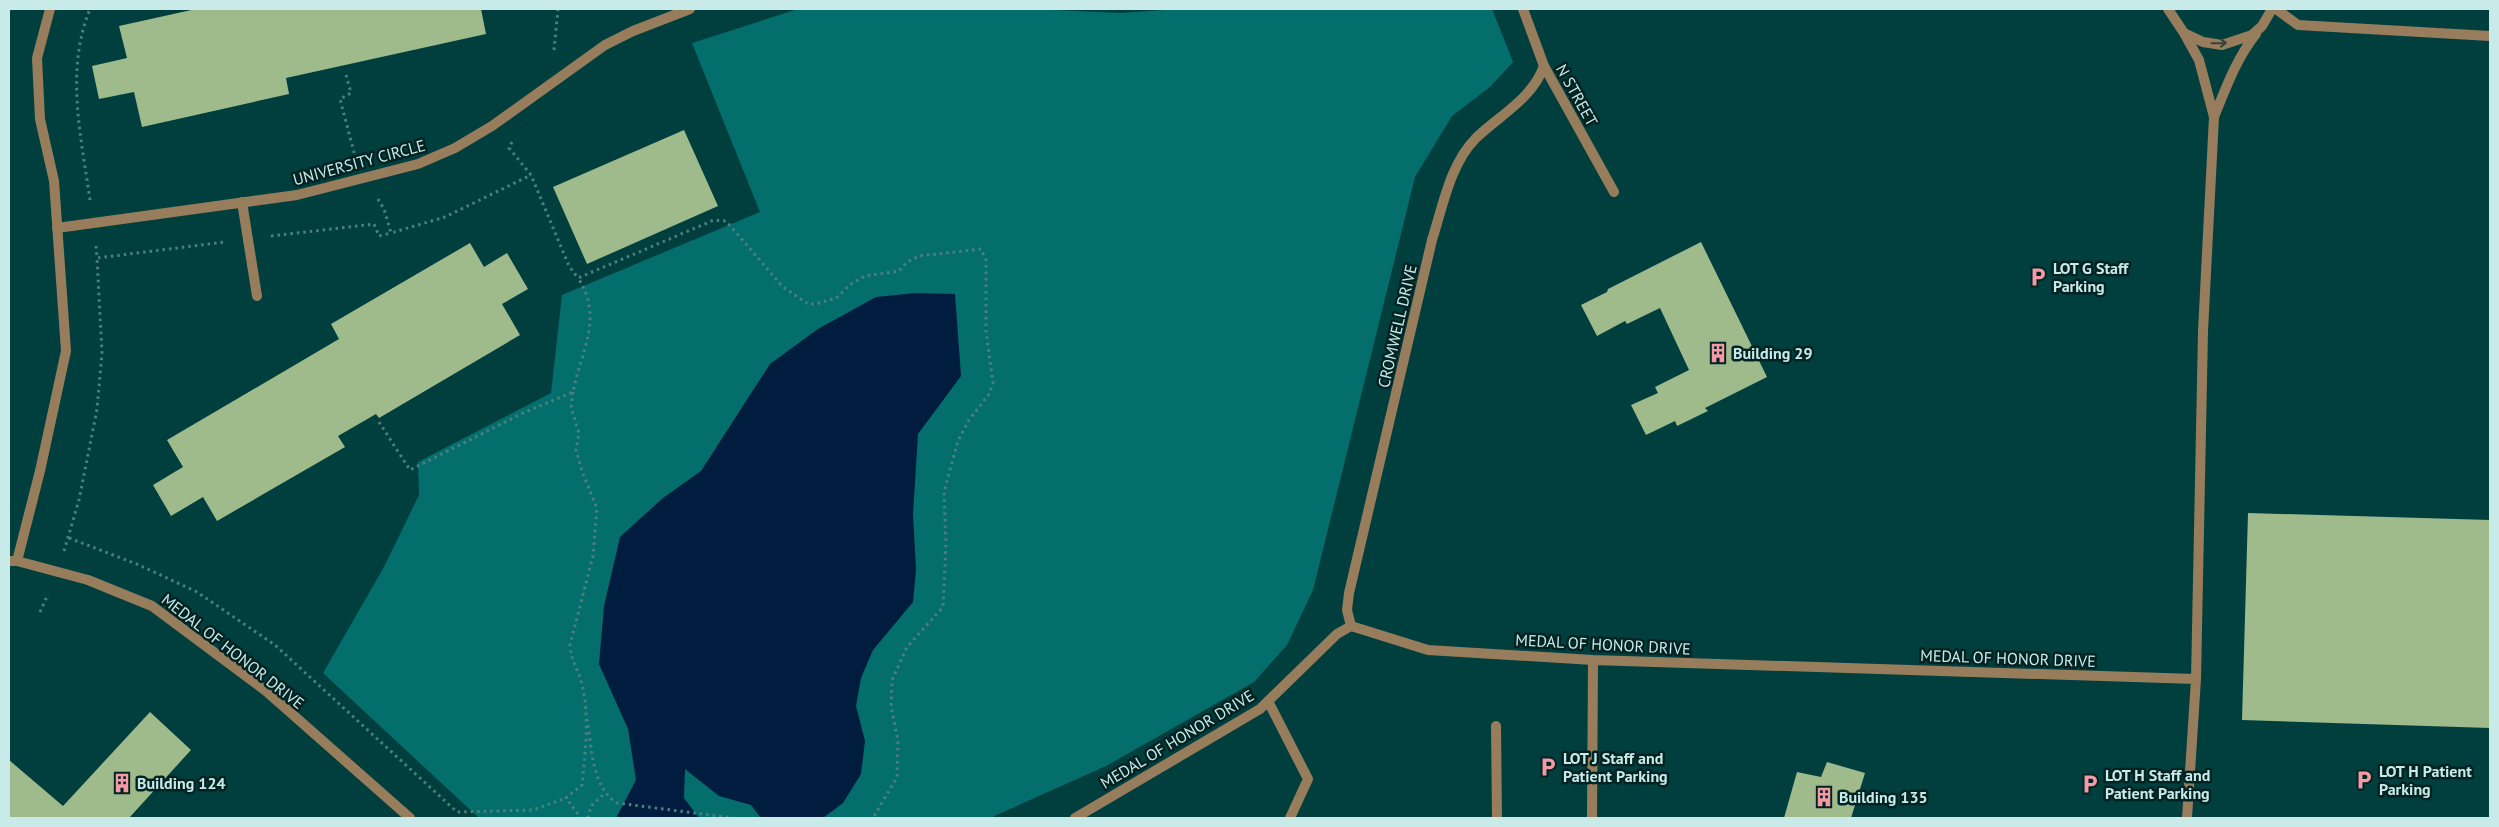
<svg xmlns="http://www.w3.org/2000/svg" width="2499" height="827" font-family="'PT Sans',sans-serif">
<rect width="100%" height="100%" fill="#003f3e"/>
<path fill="#046e6d" d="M798,9H1031L1121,13L1178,9H1492L1513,62L1490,87L1452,116L1415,177L1313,590L1287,645L1254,682L1106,766L990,818H479L323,673L384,567L419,495L418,462L551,393L562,295L760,212L692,43Z"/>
<path fill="#001c3f" d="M916,293L955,294L961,376L918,434L913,514L916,570L913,602L873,650L861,678L856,706L865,741L861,774L843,803L823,818H761L751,805L719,796L685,769L684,798L699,818H616L636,780L628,729L599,664L604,606L620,537L663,498L701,471L770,364L818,329L876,297Z"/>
<path fill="#9fbb8c" d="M196,9H481L486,34L286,78L289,94L142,127L134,92L99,99L92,66L127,58L119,26Z
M684,130L718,206L587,264L553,187Z
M1701,242L1767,377L1705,408L1708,411L1677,426L1675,421L1646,435L1631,405L1658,393L1655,387L1689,370L1660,308L1627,324L1625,321L1597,336L1581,305L1607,292L1608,289Z
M470,243L484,267L507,253L528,289L502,304L520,335L379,418L376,414L338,436L345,447L217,521L203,497L171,516L153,485L183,467L167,440L339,339L331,324Z
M2248,513L2490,520V728L2242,720Z
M150,712L191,750L129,818H9V760L63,806Z
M1827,762L1865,773L1851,818H1784L1797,772L1821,777Z"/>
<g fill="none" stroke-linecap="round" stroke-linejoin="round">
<path stroke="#4c807f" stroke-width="3" stroke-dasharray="2.5 4" stroke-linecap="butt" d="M554,50L558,9
M346,75L351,93L340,99L355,156
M512,142L509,148L531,175L569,266L578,278
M378,199L384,209L391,233L445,217L531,175
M90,200C81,136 65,70 90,9
M271,236L374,224L379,236L391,233
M96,246L97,258L225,242
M573,392L571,408L579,433L576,450L583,474L597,508L593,556L570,645C571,662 579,670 582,685C590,714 585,756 582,785L566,798L581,818
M379,422L410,470L523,413L573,392C581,351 604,318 578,278L714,220L726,221L783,287L808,304H816L836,298L851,284L865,276L899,271L907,262L919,256L981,249L986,260V331L993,383L989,394L969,420L958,441L944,492L946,544L943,607L907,647L892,680L891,706L898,741L897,777L873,818
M69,538L139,565L197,592L275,645L457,812L533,810L566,798
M64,551L79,500L97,409L102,353L97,258
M40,612L48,594
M587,719C592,746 591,787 617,803L733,818
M588,818L591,806L605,793"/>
<path stroke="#977d5c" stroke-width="10" d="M2168,9L2184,33L2203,42L2222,45L2252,35L2262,26L2272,9
M2276,9L2298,25L2490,36
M2184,33L2199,60L2214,117L2203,331L2196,679L2187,818
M2214,117C2226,88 2236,59 2256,34
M242,202L257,296
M9,561H17L88,580L152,606L266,691L410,818
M1351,626L1347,610L1349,593L1432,240C1443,206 1450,164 1476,138C1500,115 1532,99 1544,66
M1268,701L1308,779L1290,818
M1496,726L1497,818
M1075,818L1260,709L1337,634L1351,626L1428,650L1593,660L2196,679
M1592,818L1593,660"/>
<path stroke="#977d5c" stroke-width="10" d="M1523,9L1544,66L1614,192
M57,228L297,195L418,164L455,148L492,126L605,45L633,31L690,9
M17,561L40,471L66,351L54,181L40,119L37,58L50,9"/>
</g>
<defs><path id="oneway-shaft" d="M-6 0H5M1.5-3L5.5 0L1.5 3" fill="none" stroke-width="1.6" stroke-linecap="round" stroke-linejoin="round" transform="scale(1.25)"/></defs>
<use stroke="#374236" href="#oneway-shaft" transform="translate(2219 43) rotate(-1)"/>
<defs>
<symbol id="parking-bare" viewBox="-9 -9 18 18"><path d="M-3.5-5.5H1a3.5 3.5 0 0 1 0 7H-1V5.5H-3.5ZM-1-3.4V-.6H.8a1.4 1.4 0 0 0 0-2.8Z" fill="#f49aa4" stroke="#032222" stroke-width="2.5" paint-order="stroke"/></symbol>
<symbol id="building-bare" viewBox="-9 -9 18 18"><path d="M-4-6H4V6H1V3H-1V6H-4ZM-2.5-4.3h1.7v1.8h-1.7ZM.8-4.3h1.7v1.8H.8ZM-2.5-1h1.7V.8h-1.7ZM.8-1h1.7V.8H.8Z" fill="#f49aa4" stroke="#032222" stroke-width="2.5" paint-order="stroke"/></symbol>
</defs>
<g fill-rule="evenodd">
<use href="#parking-bare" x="2024" y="263" width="28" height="28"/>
<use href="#building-bare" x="1704" y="339" width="28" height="28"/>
<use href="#parking-bare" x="1534" y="753" width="28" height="28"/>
<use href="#parking-bare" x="2350" y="766" width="28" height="28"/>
<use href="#building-bare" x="108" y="769" width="28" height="28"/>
<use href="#parking-bare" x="2076" y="770" width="28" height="28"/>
<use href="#building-bare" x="1810" y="783" width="28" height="28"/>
</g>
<g text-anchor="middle" stroke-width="5" stroke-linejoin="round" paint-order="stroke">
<g font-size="16" fill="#c8ebe9" stroke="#032222">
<text transform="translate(1577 95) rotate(61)" y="6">N STREET</text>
<text transform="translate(359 162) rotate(-15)" y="6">UNIVERSITY CIRCLE</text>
<text transform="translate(1397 326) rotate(-77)" y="6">CROMWELL DRIVE</text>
<text transform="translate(1603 644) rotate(3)" y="6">MEDAL OF HONOR DRIVE</text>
<text transform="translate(233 651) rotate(38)" y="6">MEDAL OF HONOR DRIVE</text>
<text transform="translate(2008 658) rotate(2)" y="6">MEDAL OF HONOR DRIVE</text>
<text transform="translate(1177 739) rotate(-31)" y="6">MEDAL OF HONOR DRIVE</text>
</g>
<g font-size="16" font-weight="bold" fill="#c8ebe9" stroke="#032222" text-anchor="start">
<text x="2053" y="274">LOT G Staff<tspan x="2053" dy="18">Parking</tspan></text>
<text x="1733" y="359">Building 29</text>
<text x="1563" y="764">LOT J Staff and<tspan x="1563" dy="18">Patient Parking</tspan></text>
<text x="2379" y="777">LOT H Patient<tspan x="2379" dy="18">Parking</tspan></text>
<text x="2105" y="781">LOT H Staff and<tspan x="2105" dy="18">Patient Parking</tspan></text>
<text x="137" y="789">Building 124</text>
<text x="1839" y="803">Building 135</text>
</g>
</g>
<rect width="2499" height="827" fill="none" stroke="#c8ebe9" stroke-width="20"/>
</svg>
